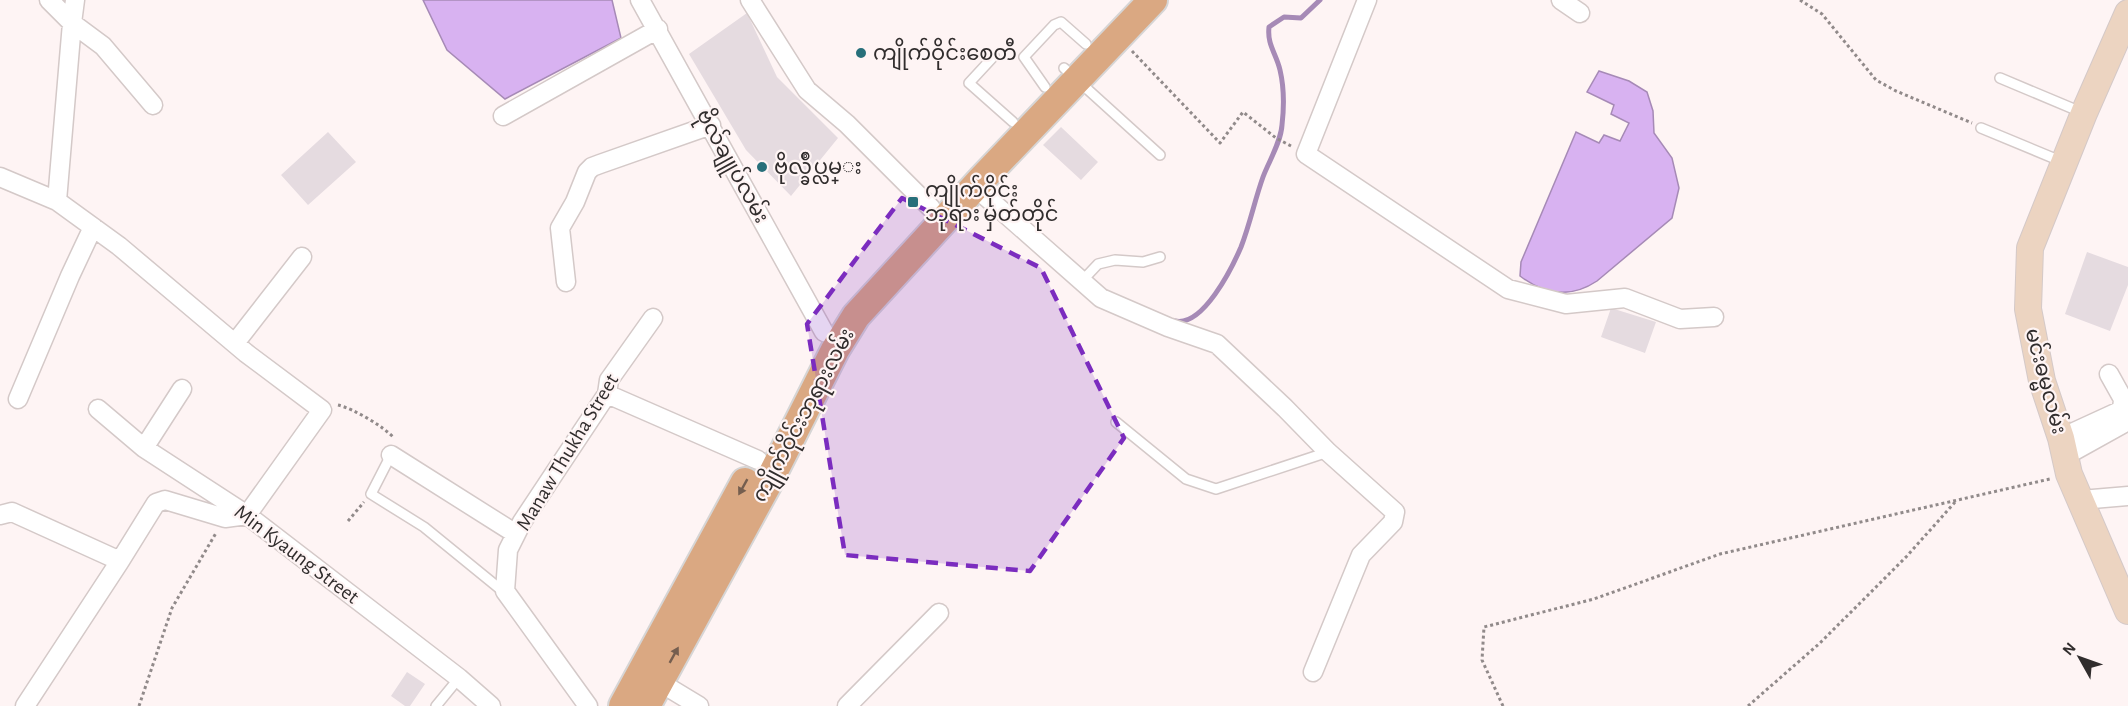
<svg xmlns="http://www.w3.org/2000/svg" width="2128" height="706" font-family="'Alegreya Sans','Noto Sans Myanmar',sans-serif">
<rect width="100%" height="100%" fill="#fef4f4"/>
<path fill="#d8b2f1" stroke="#a68ab6" stroke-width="1.5" d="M423,0H612L621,38L505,99L447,50Z
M1599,71L1629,81L1647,92L1653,111L1654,133L1672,158L1679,188L1672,218L1597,281C1570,299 1545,295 1520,276L1521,262L1576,132L1599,143L1604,135L1620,141L1629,123L1611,114L1614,105L1587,92Z"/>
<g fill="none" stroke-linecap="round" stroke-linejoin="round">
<path stroke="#a68ab6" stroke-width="5" d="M1175,321C1203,327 1232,268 1241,247C1250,224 1255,199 1263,177C1269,161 1281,142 1282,125C1284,108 1284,87 1280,70C1276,53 1267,45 1269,27L1284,17L1301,18L1320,0"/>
</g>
<path fill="#e5dbe0" d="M747,13L777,77L838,138L791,196L746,150L689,54Z
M1061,127L1098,162L1081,180L1043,145Z
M328,132L356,162L308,205L281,175Z
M2087,252L2128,267V285L2110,331L2065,314Z
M1611,308L1656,322L1645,353L1601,337Z
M407,672L425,684L410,706H405L391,696Z"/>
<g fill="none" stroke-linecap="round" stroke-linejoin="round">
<defs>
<path id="service" d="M994,56L969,83L1013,122
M1064,68L1160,155
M2000,78L2081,112
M1045,87L1024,57L1054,25L1061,22L1086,44
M1981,128L2063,162
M1082,281L1098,264L1115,260L1143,262L1160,257
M1116,422L1186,479L1216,489L1328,452
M391,455L371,494L424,527L505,593
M436,706L459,678"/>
<path id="minor" d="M49,0L72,23L57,201
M75,0L72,23L103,46L153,105
M640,0L824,332
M750,0L807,90L847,124L931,208
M1367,0L1306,154L1508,289L1566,304L1625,298L1680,319L1714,317
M1561,0L1580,13
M503,116L658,29
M0,177L57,201L119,246L246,353L322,410L247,515L225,518L165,500L156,503L120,561
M975,187L1101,298L1168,327L1217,344L1285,408L1328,452L1395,512L1393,522L1361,555L1313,672
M566,282L560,228L575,202L587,172L592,167L600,164L711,125
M235,343L302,257
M607,394L758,460
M18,399L70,276L93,227
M98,409L144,448L247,515L459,678L491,706
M2061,438L2122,410L2123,399L2109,374
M144,448L182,389
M391,455L516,534
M2065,456L2128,421
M2081,500L2128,496
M0,515L12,512L120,561L25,706
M651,677L699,706
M588,706L505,591L508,550L522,522L607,394L609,380L653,318
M847,706L939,613"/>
<path id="secondary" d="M2128,13L2084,113L2030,248L2028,309L2042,381L2061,438L2069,474L2128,611"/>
<path id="primary" d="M623,706L745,482
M646,706L767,485L835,350L856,316L982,179L1153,0"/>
</defs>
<use href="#service" stroke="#d4c9c8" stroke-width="12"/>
<use href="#minor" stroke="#d4c9c8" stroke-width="21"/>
<use href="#secondary" stroke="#d4c9c8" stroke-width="28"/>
<use href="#primary" stroke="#d6d5d5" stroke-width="32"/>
<path stroke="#918a8a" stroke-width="3" stroke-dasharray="3 3" stroke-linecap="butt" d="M1800,0L1822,14L1876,80L1896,91L1972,123
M1132,51L1220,143L1243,112L1276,138L1291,146
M338,405C354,409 383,426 394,438
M348,521L364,502
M139,706L172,608L216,533
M1503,706L1482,660L1484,627L1594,599L1720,554L2050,479
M1748,706L1820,643L1907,556L1956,501"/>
<use href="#service" stroke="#fff" stroke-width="9"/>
<use href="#minor" stroke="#fff" stroke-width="18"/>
<use href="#secondary" stroke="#ecd4c1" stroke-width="26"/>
<use href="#primary" stroke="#daa882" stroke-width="28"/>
</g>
<defs><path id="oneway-solid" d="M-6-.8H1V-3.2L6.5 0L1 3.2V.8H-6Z" transform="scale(1.5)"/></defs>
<g fill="#755e4f">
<use href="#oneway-solid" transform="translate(743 487) rotate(119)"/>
<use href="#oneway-solid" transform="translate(674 655) rotate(-61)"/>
</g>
<path fill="#7b2cbf" fill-opacity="0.2" stroke="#7b2cbf" stroke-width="4.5" stroke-dasharray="12 8" stroke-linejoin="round" d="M902,198L1041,268L1124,438L1030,571L845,555L807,324Z"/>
<g fill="#276f7a" stroke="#fef4f4" stroke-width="2">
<circle cx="861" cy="53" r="6"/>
<circle cx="762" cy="167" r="6"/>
<rect x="907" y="196" width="12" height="12" rx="3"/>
</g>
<g text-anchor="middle" stroke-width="4.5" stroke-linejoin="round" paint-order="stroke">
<g font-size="21" fill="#312d2d" stroke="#fef4f4" text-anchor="start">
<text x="873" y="60">ကျိုက်ဝိုင်းစေတီ</text>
<text x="774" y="174">ဗိုလ္ခ်ဳပ္လမ္း</text>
<text x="925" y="197">ကျိုက်ဝိုင်း<tspan x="925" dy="24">ဘုရား မှတ်တိုင်</tspan></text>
</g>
<g font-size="21" fill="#312d2d" stroke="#fef4f4">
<text transform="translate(733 166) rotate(61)" y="7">ဗိုလ်ချူပ်လမ်း</text>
<text transform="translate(2046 381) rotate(75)" y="7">မင်းဓမ္မလမ်း</text>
<text transform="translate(803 415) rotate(-62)" y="7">ကျိုက်ဝိုင်းဘုရားလမ်း</text>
<text transform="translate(567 452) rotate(-59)" y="7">Manaw Thukha Street</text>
<text transform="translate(297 554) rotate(37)" y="7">Min Kyaung Street</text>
</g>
</g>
<g transform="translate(2080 658) rotate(310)" stroke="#fef4f4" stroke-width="4.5" paint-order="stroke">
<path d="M0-4.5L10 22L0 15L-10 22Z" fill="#312d2d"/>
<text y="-9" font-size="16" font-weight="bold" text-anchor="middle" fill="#312d2d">N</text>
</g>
</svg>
